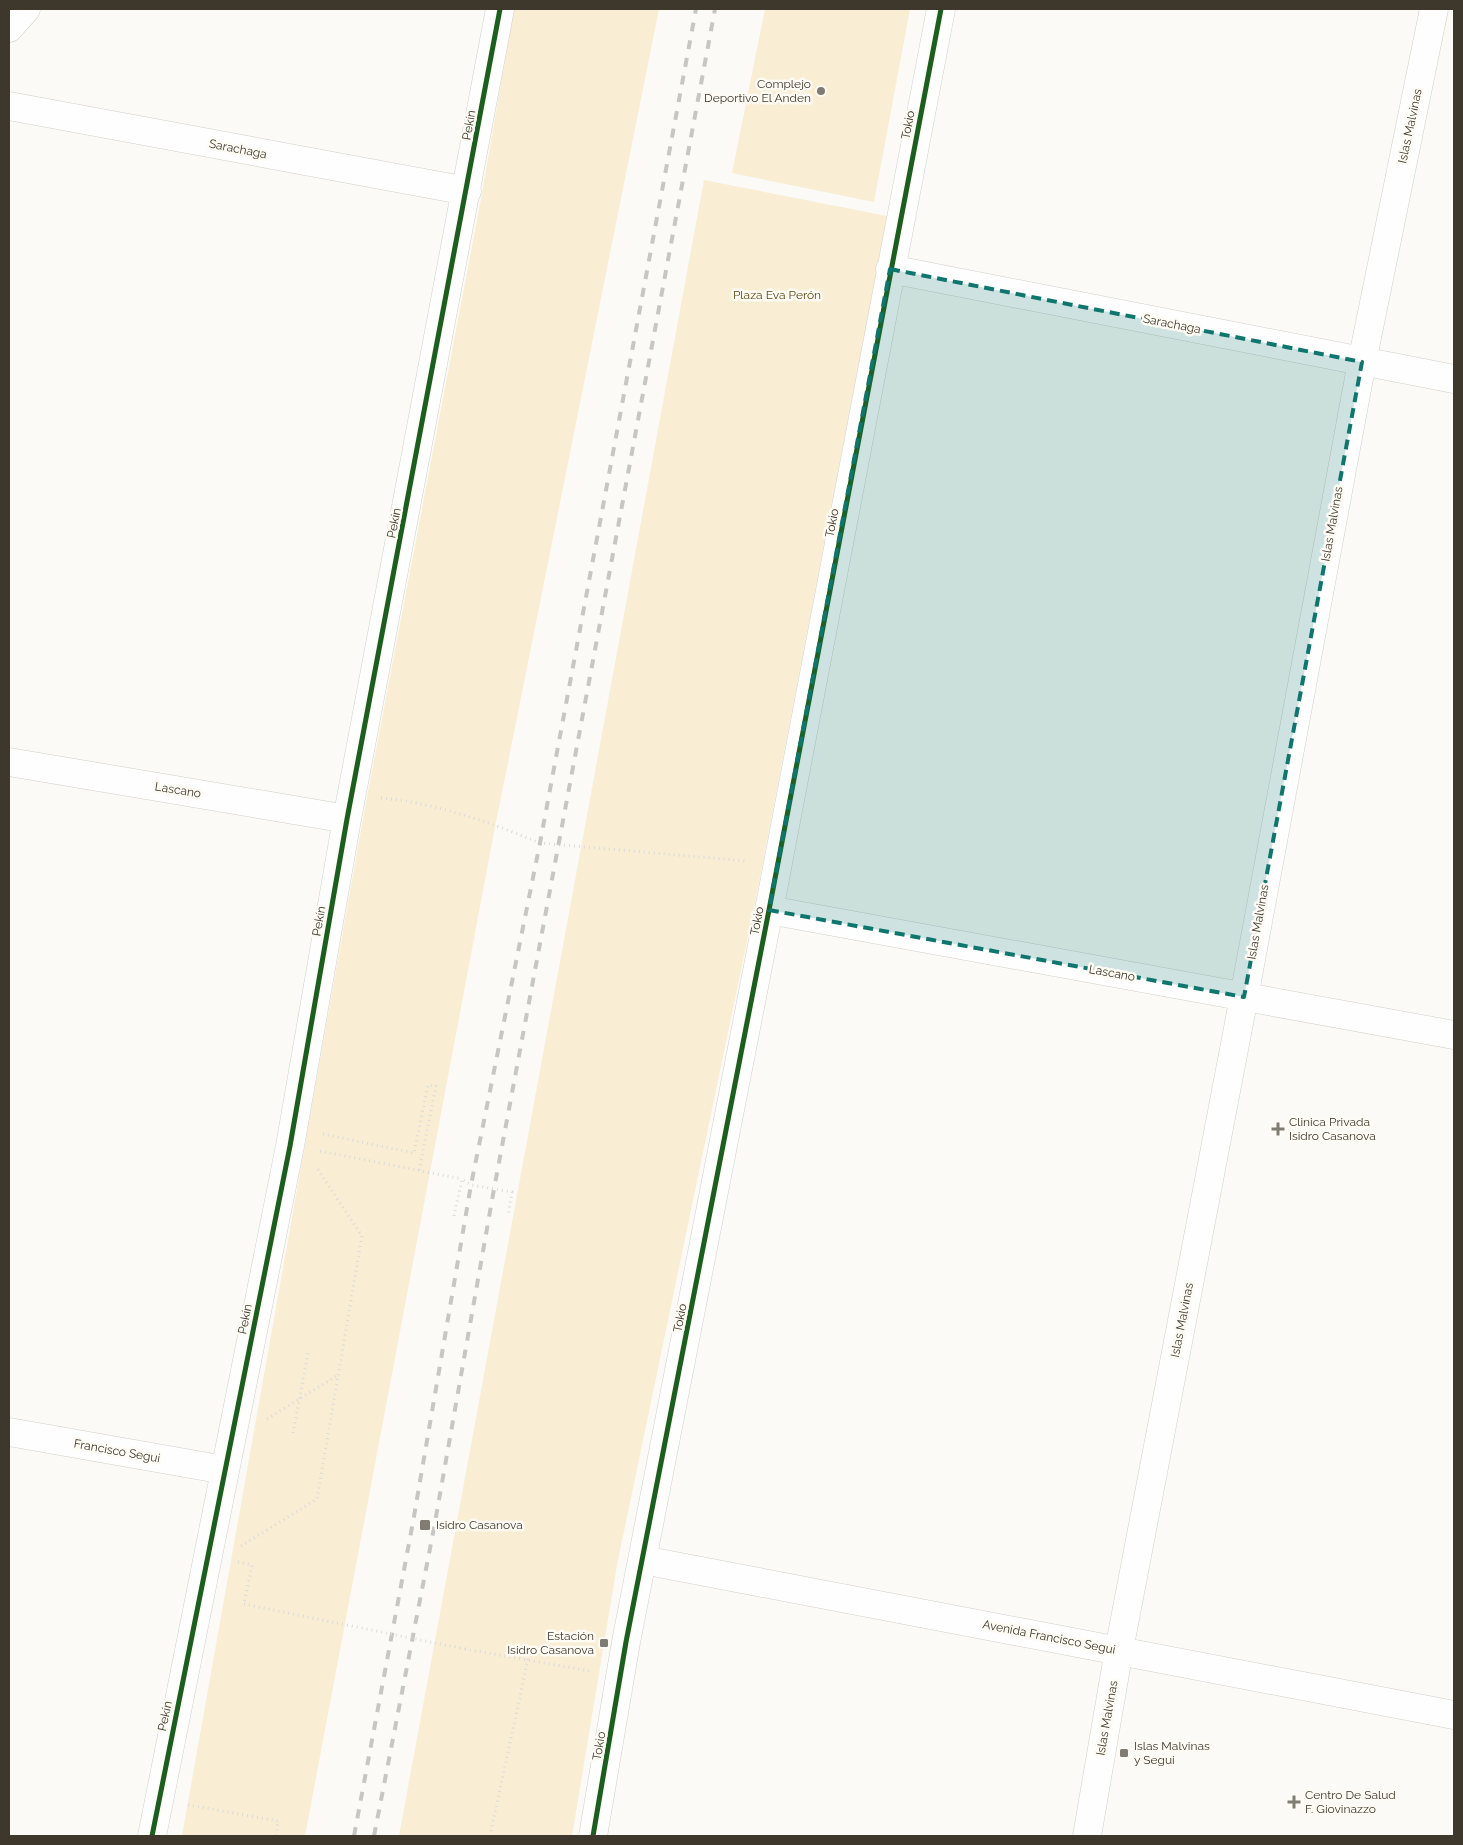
<svg xmlns="http://www.w3.org/2000/svg" width="1463" height="1845" font-family="Raleway,sans-serif">
<rect width="100%" height="100%" fill="#fbfaf6"/>
<path fill="#f9edd4" d="M514,9H659L494,832L305,1836H182L364,813L481,199Z
M765,9H910L874,202L732,173Z
M704,180L887,216L755,903L617,1565L572,1836H399Z"/>
<g fill="none" stroke-linecap="round" stroke-linejoin="round">
<defs>
<path id="minor" d="M9,106L467,191
M890,269L1454,379
M9,762L347,819
M769,910L1454,1035
M9,1432L225,1470
M643,1560L1454,1715
M152,1836L290,1146L347,819L500,9
M593,1836L626,1642L769,910L941,9
M1087,1836L1119,1650L1244,997L1362,362L1434,9"/>
<path id="major" d="M9,28L26,9"/>
</defs>
<use href="#minor" stroke="#d2cfc7" stroke-width="29"/>
<use href="#major" stroke="#d2cfc7" stroke-width="29"/>
<path stroke="#dbdbd9" stroke-width="3" stroke-dasharray="1 4" stroke-linecap="butt" d="M381,798C435,803 490,822 540,843L747,861
M323,1134L414,1153L428,1085L436,1086L419,1171
M320,1151L462,1179
M454,1216L462,1179L471,1185L512,1192L508,1216
M267,1419L338,1375
M293,1433L308,1353
M241,1546L317,1499L362,1236L317,1168
M238,1562L252,1565L244,1604
M465,1649L590,1671
M188,1805L278,1821L276,1836
M490,1836L528,1659"/>
<use href="#minor" stroke="#fefefe" stroke-width="28"/>
<use href="#major" stroke="#fefefe" stroke-width="28"/>
<path stroke="#c7c6c4" stroke-width="4" stroke-dasharray="9 9" stroke-linecap="butt" d="M354,1836L413,1522L471,1185L540,843L696,9
M374,1836L434,1528L494,1189L715,9"/>
<path stroke="#dbdbd9" stroke-width="3" stroke-dasharray="1 4" stroke-linecap="butt" d="M244,1604L465,1649"/>
<defs>
<path id="cycleway" d="M152,1836L290,1146L347,819L500,9
M593,1836L626,1642L769,910L941,9"/>
</defs>
<use href="#cycleway" stroke="#fdfbf4" stroke-width="8"/>
<use href="#cycleway" stroke="#1b5e20" stroke-width="5"/>
</g>
<path fill="#0f766e" fill-opacity="0.2" stroke="#0f766e" stroke-width="4" stroke-dasharray="10 6" stroke-linejoin="round" d="M890,269L1362,362L1244,997L769,910Z"/>
<g fill="#807c73" stroke="#fdfbf4" stroke-width="2">
<circle cx="821" cy="91" r="5"/>
<path d="M1275.5 1121.5h5v5h5v5h-5v5h-5v-5h-5v-5h5z"/>
<rect x="419" y="1519" width="12" height="12" rx="2.5"/>
<rect x="599" y="1638" width="10" height="10" rx="2.5"/>
<rect x="1119" y="1748" width="10" height="10" rx="2.5"/>
<path d="M1291.5 1794.5h5v5h5v5h-5v5h-5v-5h-5v-5h5z"/>
</g>
<g text-anchor="middle" stroke-width="5" stroke-linejoin="round" paint-order="stroke">
<g font-size="12" fill="#3e382c" stroke="#fdfbf4" text-anchor="start">
<text x="811" y="88" text-anchor="end">Complejo<tspan x="811" dy="14">Deportivo El Anden</tspan></text>
<text x="1289" y="1126">Clinica Privada<tspan x="1289" dy="14">Isidro Casanova</tspan></text>
<text x="436" y="1529">Isidro Casanova</text>
<text x="594" y="1640" text-anchor="end">Estación<tspan x="594" dy="14">Isidro Casanova</tspan></text>
<text x="1134" y="1750">Islas Malvinas<tspan x="1134" dy="14">y Segui</tspan></text>
<text x="1305" y="1799">Centro De Salud<tspan x="1305" dy="14">F. Giovinazzo</tspan></text>
</g>
<g font-size="12" fill="#3e382c" stroke="#fdfbf4">
<text transform="translate(469 125) rotate(-80)" y="4">Pekín</text>
<text transform="translate(908 125) rotate(-79)" y="4">Tokio</text>
<text transform="translate(1410 126) rotate(-78)" y="4">Islas Malvinas</text>
<text transform="translate(238 149) rotate(11)" y="4">Sarachaga</text>
<text transform="translate(1172 324) rotate(11)" y="4">Sarachaga</text>
<text transform="translate(394 523) rotate(-79)" y="4">Pekín</text>
<text transform="translate(832 523) rotate(-79)" y="4">Tokio</text>
<text transform="translate(1332 524) rotate(-80)" y="4">Islas Malvinas</text>
<text transform="translate(178 790) rotate(9)" y="4">Lascano</text>
<text transform="translate(319 921) rotate(-80)" y="4">Pekín</text>
<text transform="translate(757 921) rotate(-79)" y="4">Tokio</text>
<text transform="translate(1258 922) rotate(-80)" y="4">Islas Malvinas</text>
<text transform="translate(1112 973) rotate(10)" y="4">Lascano</text>
<text transform="translate(680 1318) rotate(-79)" y="4">Tokio</text>
<text transform="translate(245 1319) rotate(-79)" y="4">Pekín</text>
<text transform="translate(1182 1320) rotate(-79)" y="4">Islas Malvinas</text>
<text transform="translate(117 1451) rotate(10)" y="4">Francisco Segui</text>
<text transform="translate(1049 1637) rotate(11)" y="4">Avenida Francisco Segui</text>
<text transform="translate(165 1716) rotate(-78)" y="4">Pekín</text>
<text transform="translate(1107 1718) rotate(-80)" y="4">Islas Malvinas</text>
<text transform="translate(599 1746) rotate(-80)" y="4">Tokio</text>
</g>
<g font-size="12" fill="#5d4813" stroke="#fdfbf4">
<text x="777" y="299">Plaza Eva Perón</text>
</g>
</g>
<rect width="1463" height="1845" fill="none" stroke="#3e382c" stroke-width="20"/>
</svg>
